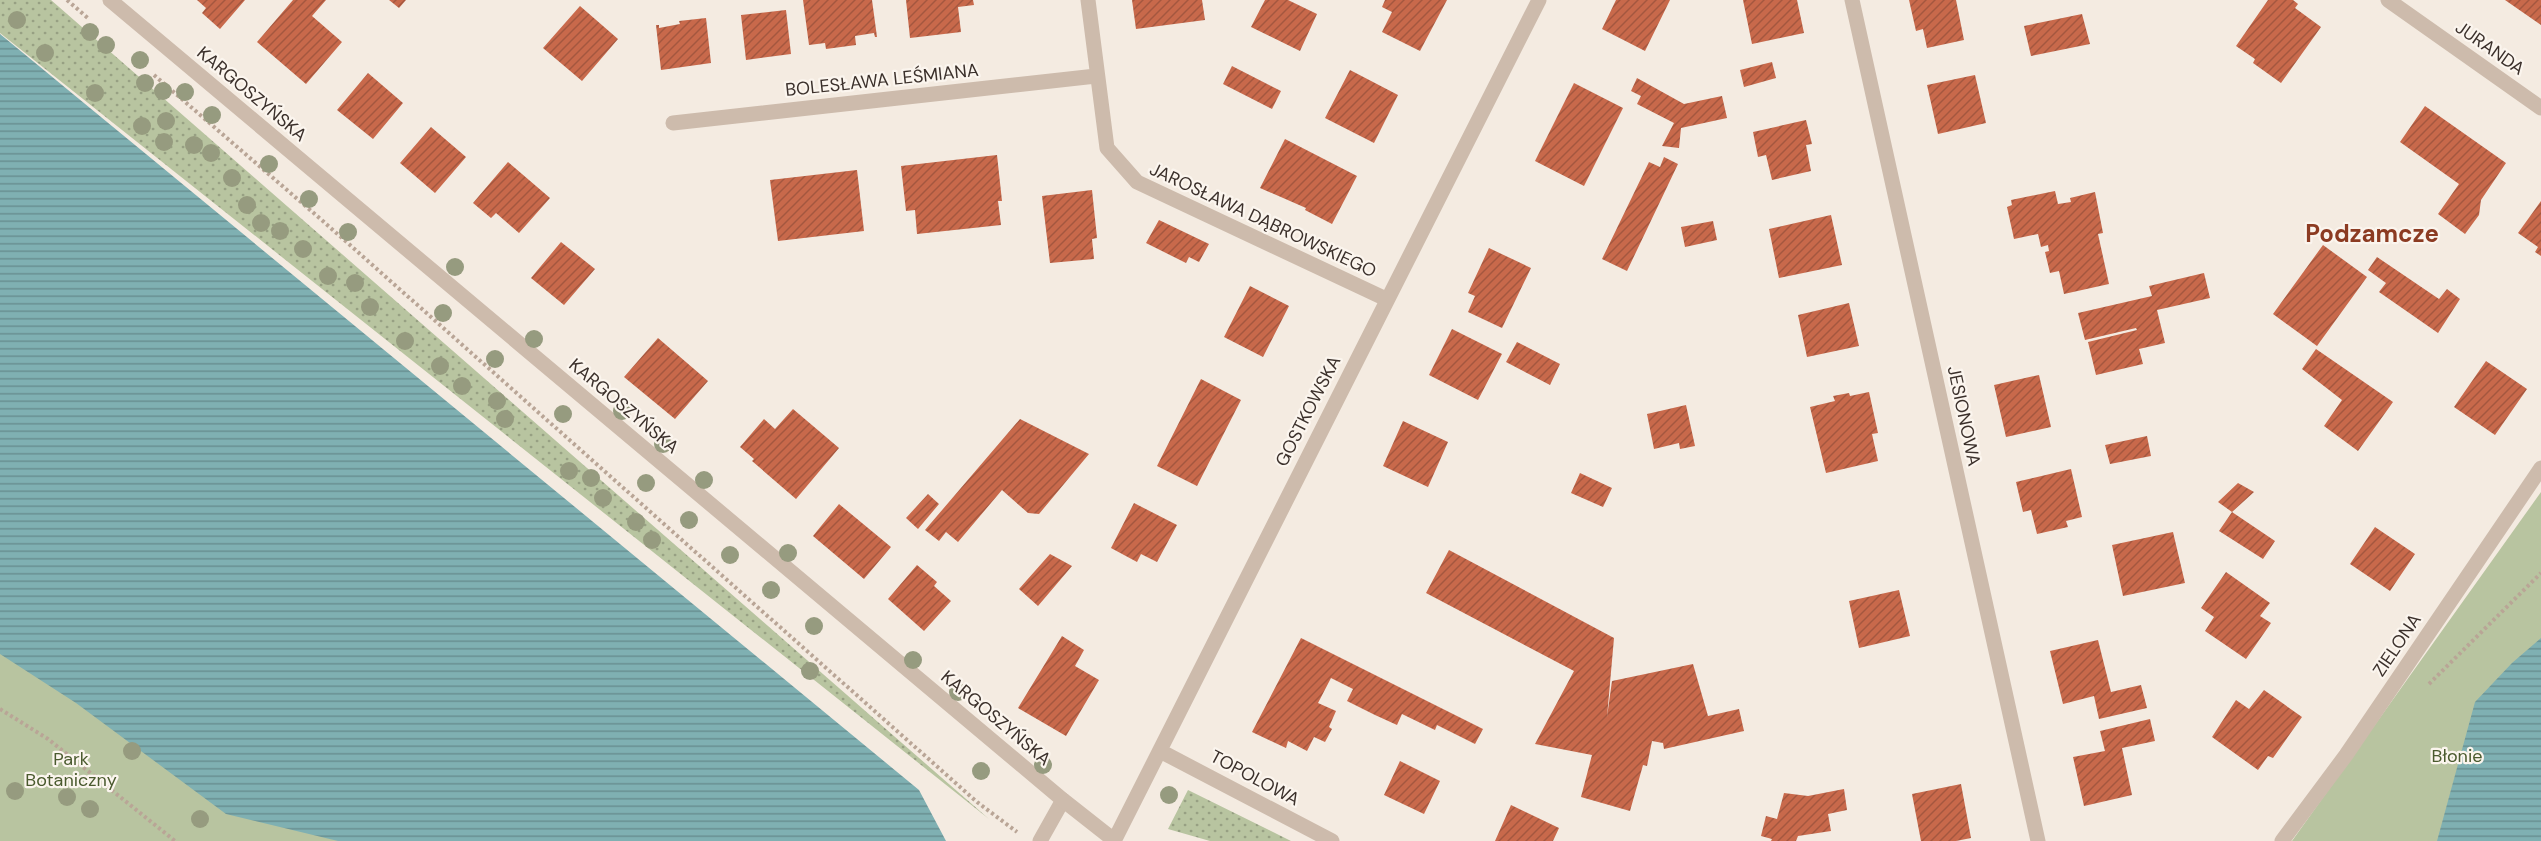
<svg xmlns="http://www.w3.org/2000/svg" width="2541" height="841" font-family="'DM Sans',sans-serif">
<defs>
<pattern id="grass-dots" width="8" height="8" patternUnits="userSpaceOnUse" patternTransform="scale(1.5)"><rect width="8" height="8" fill="#b8c4a0"/><path d="M2 2h.1M6 6h.1" fill="none" stroke="#97a083" stroke-width="1.8" stroke-linecap="round"/></pattern>
<pattern id="water-rules" width="6" height="5" patternUnits="userSpaceOnUse" patternTransform="scale(1.5)"><rect width="6" height="5" fill="#7fb0b2"/><path d="M0 2.5h6" fill="none" stroke="#699091"/></pattern>
<pattern id="building-hatch" width="6" height="6" patternUnits="userSpaceOnUse" patternTransform="scale(1.5)"><rect width="6" height="6" fill="#c8694b"/><path d="M-1 1l2-2M0 6l6-6M5 7l2-2" fill="none" stroke="#a4573f"/></pattern>
</defs>
<rect width="100%" height="100%" fill="#f4ebe1"/>
<path fill="url(#grass-dots)" d="M0,0H51L989,819L0,33Z
M1188,790L1291,841H1210L1168,829Z"/>
<path fill="#b8c4a0" d="M2541,492V841H2292Z
M0,640L401,841H0Z"/>
<path fill="url(#water-rules)" d="M0,34L919,790L946,841H338L226,814L76,703L0,654Z
M2541,638V841H2437L2475,702L2512,663Z"/>
<path fill="url(#building-hatch)" d="M197,0H245L220,29L202,13L206,8Z
M293,0H326L312,16L342,42L306,84L257,42Z
M389,0H406L399,8Z
M803,0H872L877,37H875L874,33L855,36L856,45L826,49L825,43L809,45Z
M906,0H973L974,5L958,7L961,32L910,38Z
M1132,0H1202L1205,20L1136,29Z
M1265,0H1288L1317,14L1300,51L1251,27Z
M1385,0H1447L1420,51L1382,32L1392,12L1382,7Z
M1616,0H1670L1645,51L1602,29Z
M1743,0H1797L1804,33L1752,44Z
M1909,0H1956L1964,40L1927,48L1923,29L1916,31Z
M2268,0H2293L2298,4L2295,8L2321,27L2281,83L2253,63L2255,59L2236,46Z
M2505,0H2541V25Z
M580,6L618,39L582,81L543,48Z
M786,10L791,54L746,60L741,15Z
M2082,14L2090,44L2031,56L2024,26Z
M706,18L711,63L661,70L656,25H659V28L680,24L679,21Z
M1772,62L1776,78L1744,87L1740,70Z
M1232,66L1281,91L1272,109L1223,84Z
M1350,70L1398,95L1374,143L1325,118Z
M368,73L403,103L373,139L337,110Z
M1975,75L1986,123L1938,134L1927,85Z
M1637,78L1684,104L1722,96L1727,118L1681,128L1679,148L1662,146L1674,123L1637,104L1641,96L1631,91Z
M1574,83L1623,108L1584,186L1535,161Z
M2425,106L2506,163L2481,200L2479,215L2465,234L2438,214L2459,184L2400,142Z
M1806,120L1812,144L1806,145L1811,171L1772,180L1766,155L1758,157L1753,132Z
M431,127L466,157L435,193L400,163Z
M1285,139L1357,176L1332,224L1305,210L1306,208L1260,188Z
M997,155L1002,201H998L1001,225L917,234L915,210L906,211L901,166Z
M1664,157L1678,164L1627,271L1602,259L1649,162L1660,167Z
M508,162L550,198L519,233L496,213L491,218L473,203Z
M857,170L864,231L778,241L770,180Z
M1092,190L1097,238L1092,239L1094,259L1050,263L1042,196Z
M2055,191L2058,204L2071,202L2070,198L2095,192L2103,233L2098,234L2109,284L2064,294L2059,271L2050,273L2045,252L2049,251L2048,245L2041,247L2038,234L2014,239L2007,207L2012,205L2011,200Z
M2541,201V256L2535,252L2538,247L2518,233Z
M1831,215L1842,265L1779,278L1769,229Z
M1159,220L1209,244L1199,262L1189,257L1186,263L1146,243Z
M1713,221L1717,240L1685,247L1681,227Z
M561,242L595,269L564,305L531,278Z
M2323,245L2367,277L2317,346L2273,314Z
M1489,248L1531,268L1502,328L1468,312L1475,296L1468,293Z
M2377,257L2439,299L2447,289L2460,299L2438,333L2379,292L2386,283L2368,270Z
M2204,273L2210,298L2157,310L2165,343L2139,349L2143,364L2096,375L2088,342L2137,330L2136,328L2085,340L2078,313L2152,296L2149,286Z
M1250,286L1289,306L1263,357L1224,337Z
M1849,303L1859,346L1807,357L1798,315Z
M1452,329L1502,354L1478,400L1429,375Z
M658,338L708,381L675,419L624,377Z
M1517,342L1560,364L1550,385L1506,362Z
M2316,349L2393,402L2358,451L2324,426L2342,400L2302,369Z
M2486,361L2527,389L2495,435L2454,407Z
M2039,375L2051,427L2006,437L1994,385Z
M1201,379L1241,400L1197,486L1157,466Z
M1869,392L1878,433L1872,434L1878,461L1826,473L1810,407L1835,401L1833,396L1849,393L1850,396Z
M1686,405L1695,446L1680,449L1679,443L1654,449L1647,414Z
M793,409L839,448L796,499L752,461L754,459L740,447L764,419L775,429Z
M1020,419L1089,454L1039,514L1028,513L1002,490L958,542L946,532L939,541L925,530Z
M1403,421L1448,442L1428,487L1383,466Z
M2147,436L2151,456L2110,464L2105,445Z
M2071,469L2082,517L2066,521L2068,527L2037,534L2031,510L2023,512L2016,482Z
M1580,473L1612,488L1603,507L1571,493Z
M2238,483L2254,492L2232,512L2218,502Z
M928,494L939,504L918,529L906,518Z
M1134,503L1177,525L1157,562L1141,554L1137,562L1111,548Z
M839,504L891,547L864,579L813,536Z
M2232,512L2275,541L2263,559L2219,531Z
M2375,527L2415,554L2390,591L2350,564Z
M2173,532L2185,583L2123,596L2112,545Z
M1449,550L1614,638L1607,717L1612,681L1693,664L1708,716L1739,709L1744,731L1664,749L1663,743L1652,741L1647,766L1643,765L1630,811L1581,797L1592,755L1535,744L1574,671L1426,593Z
M1050,554L1072,566L1038,606L1019,589Z
M917,565L937,582L934,586L951,601L924,631L888,599Z
M2226,572L2270,603L2260,616L2271,623L2246,659L2205,631L2214,617L2201,608Z
M1899,590L1910,636L1859,648L1849,601Z
M1062,636L1084,650L1075,666L1099,680L1066,736L1018,708Z
M1301,638L1483,729L1475,744L1437,725L1435,730L1402,714L1397,725L1375,715L1347,701L1353,689L1331,678L1318,703L1336,711L1329,727L1332,729L1325,742L1314,737L1307,751L1288,741L1286,748L1252,732Z
M2098,640L2111,692L2141,685L2147,708L2099,719L2094,696L2063,704L2050,651Z
M2264,690L2302,717L2273,758L2268,756L2258,770L2212,737L2236,700L2249,709Z
M2150,719L2155,741L2122,748L2132,795L2084,806L2073,757L2105,751L2100,731Z
M1400,761L1440,781L1424,814L1384,795Z
M1961,784L1971,838L1956,841H1921L1912,794Z
M1844,789L1847,810L1828,814L1831,831L1798,836L1796,841H1771L1772,839L1761,836L1766,816L1777,819L1784,793L1808,796Z
M1511,805L1559,828L1553,841H1495Z"/>
<g fill="none" stroke-linecap="round" stroke-linejoin="round">
<path stroke="#b9a596" stroke-width="4" stroke-dasharray="3 3" stroke-linecap="butt" d="M67,0L89,19
M154,75L324,222L977,802L1017,832
M2429,684L2541,573
M0,709L48,739L175,841"/>
<path stroke="#cdbbac" stroke-width="15" d="M1040,841L1063,800"/>
<path stroke="#cdbbac" stroke-width="15" d="M110,0L1063,800L1115,841
M1088,0L1107,148L1137,182L1386,299
M1852,0L2038,841
M2388,0L2541,108
M673,123L1096,76
M1160,751L1332,841
M1114,841L1539,0
M2282,841L2346,755L2541,468"/>
</g>
<g fill="#969b7f">
<circle cx="17" cy="20" r="9"/>
<circle cx="90" cy="32" r="9"/>
<circle cx="106" cy="45" r="9"/>
<circle cx="45" cy="53" r="9"/>
<circle cx="140" cy="60" r="9"/>
<circle cx="145" cy="83" r="9"/>
<circle cx="163" cy="91" r="9"/>
<circle cx="185" cy="92" r="9"/>
<circle cx="95" cy="93" r="9"/>
<circle cx="212" cy="115" r="9"/>
<circle cx="166" cy="121" r="9"/>
<circle cx="142" cy="126" r="9"/>
<circle cx="164" cy="142" r="9"/>
<circle cx="194" cy="145" r="9"/>
<circle cx="211" cy="153" r="9"/>
<circle cx="269" cy="164" r="9"/>
<circle cx="232" cy="178" r="9"/>
<circle cx="309" cy="199" r="9"/>
<circle cx="247" cy="205" r="9"/>
<circle cx="261" cy="223" r="9"/>
<circle cx="280" cy="231" r="9"/>
<circle cx="348" cy="232" r="9"/>
<circle cx="303" cy="249" r="9"/>
<circle cx="455" cy="267" r="9"/>
<circle cx="328" cy="276" r="9"/>
<circle cx="355" cy="283" r="9"/>
<circle cx="370" cy="307" r="9"/>
<circle cx="443" cy="313" r="9"/>
<circle cx="534" cy="339" r="9"/>
<circle cx="405" cy="341" r="9"/>
<circle cx="495" cy="359" r="9"/>
<circle cx="440" cy="366" r="9"/>
<circle cx="462" cy="386" r="9"/>
<circle cx="497" cy="401" r="9"/>
<circle cx="622" cy="411" r="9"/>
<circle cx="563" cy="414" r="9"/>
<circle cx="505" cy="419" r="9"/>
<circle cx="663" cy="444" r="9"/>
<circle cx="569" cy="471" r="9"/>
<circle cx="591" cy="478" r="9"/>
<circle cx="704" cy="480" r="9"/>
<circle cx="646" cy="483" r="9"/>
<circle cx="603" cy="498" r="9"/>
<circle cx="689" cy="520" r="9"/>
<circle cx="636" cy="522" r="9"/>
<circle cx="652" cy="540" r="9"/>
<circle cx="788" cy="553" r="9"/>
<circle cx="730" cy="555" r="9"/>
<circle cx="771" cy="590" r="9"/>
<circle cx="814" cy="626" r="9"/>
<circle cx="913" cy="660" r="9"/>
<circle cx="810" cy="671" r="9"/>
<circle cx="958" cy="692" r="9"/>
<circle cx="132" cy="751" r="9"/>
<circle cx="1043" cy="765" r="9"/>
<circle cx="981" cy="771" r="9"/>
<circle cx="15" cy="791" r="9"/>
<circle cx="1169" cy="795" r="9"/>
<circle cx="67" cy="797" r="9"/>
<circle cx="90" cy="809" r="9"/>
<circle cx="200" cy="819" r="9"/>
</g>
<g text-anchor="middle" stroke-width="4.5" stroke-linejoin="round" paint-order="stroke">
<g font-size="18" fill="#3b302b" stroke="#fbf5ee">
<text transform="translate(2490 48) rotate(35)" y="6">JURANDA</text>
<text transform="translate(882 80) rotate(-6)" y="6">BOLESŁAWA LEŚMIANA</text>
<text transform="translate(252 94) rotate(40)" y="6">KARGOSZYŃSKA</text>
<text transform="translate(1263 220) rotate(25)" y="6">JAROSŁAWA DĄBROWSKIEGO</text>
<text transform="translate(624 406) rotate(40)" y="6">KARGOSZYŃSKA</text>
<text transform="translate(1308 411) rotate(-63)" y="6">GOSTKOWSKA</text>
<text transform="translate(1964 416) rotate(78)" y="6">JESIONOWA</text>
<text transform="translate(2397 645) rotate(-56)" y="6">ZIELONA</text>
<text transform="translate(996 718) rotate(40)" y="6">KARGOSZYŃSKA</text>
<text transform="translate(1255 778) rotate(28)" y="6">TOPOLOWA</text>
</g>
<g font-size="18" fill="#4a5a2e" stroke="#fbf5ee">
<text x="2457" y="762">Błonie</text>
<text x="71" y="765">Park<tspan x="71" dy="21">Botaniczny</tspan></text>
</g>
<g font-size="24" font-weight="bold" fill="#8c3b22" stroke="#fbf5ee">
<text x="2372" y="242">Podzamcze</text>
</g>
</g>
</svg>
